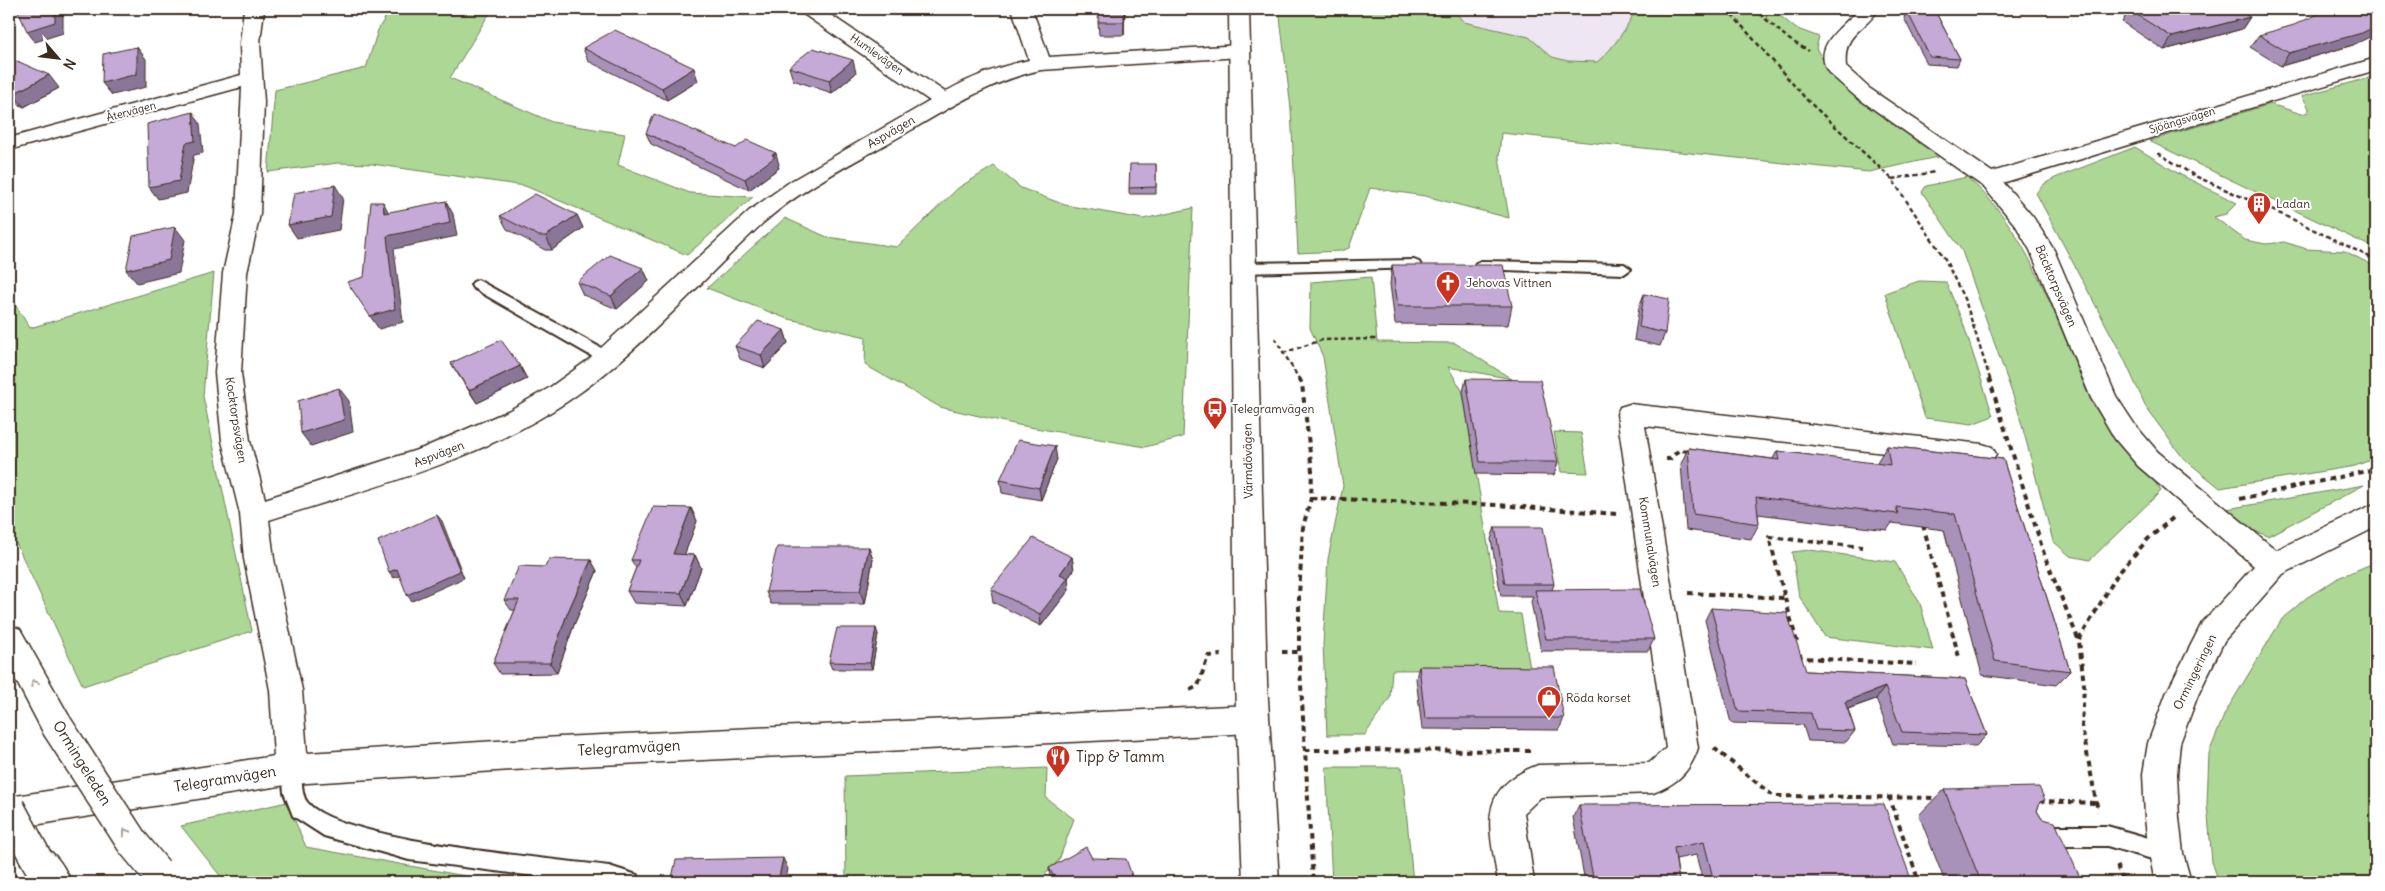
<svg xmlns="http://www.w3.org/2000/svg" width="2385" height="891" font-family="Delius,sans-serif">
<rect width="100%" height="100%" fill="#fff"/>
<filter id="ink" filterUnits="userSpaceOnUse"><feTurbulence type="fractalNoise" baseFrequency=".02" numOctaves="2"/><feDisplacementMap in="SourceGraphic" scale="10" xChannelSelector="R" yChannelSelector="G"/><feConvolveMatrix kernelMatrix="1 2 1 2 8 2 1 2 1" color-interpolation-filters="sRGB"/></filter>
<g filter="url(#ink)">
<path fill="#eee6f3" d="M1452,9H1636L1626,29L1605,55L1597,62L1568,61L1552,57L1529,37L1464,22Z"/>
<path fill="#acd795" stroke="#74805a" d="M390,9H492L450,78L552,122L625,134L618,165L690,193L753,197L687,255L525,186L372,164L338,163L268,172L275,90L366,68L378,30Z
M1279,9H1452L1464,22L1529,37L1552,57L1568,61L1597,62C1614,48 1626,29 1636,9H1772L1795,28L1819,37L1816,48L1832,76L1859,99L1942,156L1869,172L1501,133L1499,157L1509,218L1425,196L1370,188L1349,248L1341,251L1298,253L1291,109Z
M2376,76V249L2149,141L2270,104L2302,114L2308,112L2309,108L2302,96Z
M2135,147L2181,175L2237,203L2226,214L2214,217L2245,240L2266,244L2284,242L2307,249L2345,251L2376,267V458L2355,466L2220,488L2183,458L2147,409L2123,357L2036,193L2044,184L2055,178Z
M994,166L1021,188L1065,205L1143,219L1193,208L1183,437L1145,447L1018,425L940,407L865,365L866,337L785,318L707,288L785,218L827,237L897,247L958,188Z
M1967,177C2021,224 2043,287 2071,352C2078,369 2084,388 2093,404C2112,437 2141,460 2161,491L2090,560L2070,556L2053,541L2017,407L1962,251L1922,192L1926,186Z
M214,273L203,396L252,631L83,686L9,528V295L30,328Z
M1371,277L1377,342L1455,343L1512,379L1448,367L1463,392L1499,613L1521,614L1530,669L1392,670L1390,698L1365,735H1327L1323,644L1328,559L1343,486L1323,357L1310,328L1311,282Z
M1919,281L1946,282L1963,323L1993,416L1972,424L1925,418L1885,293Z
M1554,432L1581,433L1588,473L1561,472Z
M2364,485L2268,536L2241,526L2221,510Z
M1810,550L1895,562L1920,603L1933,650L1825,637L1799,596L1792,552Z
M2376,562V882H2219L2212,862L2207,804L2209,753L2225,713L2282,619L2306,598L2340,577Z
M1326,767H1402L1413,882H1332Z
M1047,768L1046,798L1074,819L1059,860L1038,882H846L845,776Z
M287,802L306,847L498,882H225L181,826Z"/>
<g fill="none" stroke-linecap="round" stroke-linejoin="round">
<defs>
<path id="service" d="M1414,260L1419,262L1421,265L1419,268L1244,273L1237,268L1244,263Z
M1481,261L1624,264L1631,269L1624,274L1476,269L1474,266L1476,263Z
M478,280L612,354L615,358L612,362H602L473,288L471,285L473,282Z
M292,760L299,763C304,775 299,793 308,803C341,841 552,859 609,866L637,875L640,882H580L409,860L324,836L293,816L284,793L282,769L285,763Z
M2038,826H2107L2166,843L2173,846L2176,853L2173,860L2166,863L2107,846H2038L2031,843L2028,836L2031,829Z"/>
<path id="minor" d="M244,9H264L260,43L264,102L260,214L247,273L241,373L250,441L265,499L423,448L508,411L549,388L588,360L749,211L791,181L930,101L802,13L799,9H822L945,92C971,77 1000,66 1029,60L1012,9H1032L1049,57L1240,45L1247,47L1250,51L1247,55L1240,57L1041,70C994,80 954,105 913,129C865,157 805,185 763,223C699,282 641,352 568,401C479,461 370,488 269,520L274,559L302,690L307,753L560,737L1252,705L1263,709L1268,719L1263,729L1252,733L560,767L292,784L9,829V797L274,756L270,690L244,559L240,514L222,441L215,373L223,273L236,214L242,87L9,150V138L241,75L240,43Z
M1859,9H1879C1862,34 1843,32 1846,67L1869,88L1992,172L2376,58V70L1989,187L1981,185L1855,96L1829,73C1810,46 1844,26 1859,9Z
M1630,404L1982,444L1992,447L1996,454L1992,461L1982,464L1645,426L1698,748C1690,772 1677,784 1653,793L1541,797L1524,813L1534,882H1498C1490,828 1474,789 1538,765L1649,763L1666,748L1617,414L1620,407Z"/>
<path id="tertiary" d="M1989,173L1997,175L2033,217L2054,250L2116,396L2135,425L2158,452L2276,550L2376,503V527L2283,574L2224,641L2198,695L2180,743L2177,774L2179,818L2183,853L2191,882H2155L2149,853L2145,818L2143,774L2148,743L2166,694L2202,623L2254,566L2138,466L2115,439L2091,398L2030,250L2016,226L1978,180L1981,175Z"/>
<path id="secondary" d="M1229,9H1249L1267,683L1279,882H1243L1235,683Z
M9,625L20,629L69,716L73,726L69,736L57,741L45,736L9,667Z
M37,843C54,850 64,865 71,882H32L19,860L25,848Z"/>
</defs>
<use href="#service" stroke="#3b2a1e" stroke-width="4"/>
<use href="#minor" stroke="#3b2a1e" stroke-width="3"/>
<use href="#tertiary" stroke="#3b2a1e" stroke-width="3"/>
<use href="#secondary" stroke="#3b2a1e" stroke-width="3"/>
<path stroke="#3b2a1e" stroke-width="2.5" stroke-dasharray="4.5 3" stroke-linecap="butt" d="M1727,9L1807,100L1892,179L1945,259L1966,303L1990,379
M1754,9L1790,40L1809,51
M2158,153L2195,176L2294,220L2376,260
M1892,179L1935,172
M1275,338L1299,379
M1283,353L1322,340L1377,339"/>
<path stroke="#3b2a1e" stroke-width="4" stroke-dasharray="5.5 4.5" stroke-linecap="butt" d="M1299,378L1302,384L1312,471L1311,498L1303,527L1299,595V652L1313,882
M1989,378L2045,557L2079,641L2084,685L2082,727L2098,811
M1666,459H1670L1679,450L1689,451
M1311,498L1498,505L1617,514
M2240,499L2376,469
M1923,525L1959,657
M1688,593L1785,598L1769,537L1862,547
M1785,598L1798,646
M2079,640L2117,575L2148,539L2174,517
M1282,652H1299
M1800,654L1801,658L1917,664
M1190,690L1198,686L1208,656L1221,655
M1714,748L1773,796L1938,798
M1305,750L1530,751
M1889,796L1919,882
M2039,801L2096,803
M2117,866L2123,882"/>
<use href="#service" fill="#fff" fill-rule="evenodd"/>
<use href="#minor" fill="#fff" fill-rule="evenodd"/>
<use href="#tertiary" fill="#fff" fill-rule="evenodd"/>
<use href="#secondary" fill="#fff" fill-rule="evenodd"/>
<defs>
<path id="secondary-bridge" d="M57,726L132,842L156,871
M9,808L37,860"/>
</defs>
<use href="#secondary-bridge" stroke="#3b2a1e" stroke-width="34" stroke-linecap="butt"/>
<use href="#secondary-bridge" stroke="#fff" stroke-width="31"/>
</g>
<path fill="#a992ba" stroke="#3b2a1e" d="M1125,9L1124,35H1099L1098,22Z
M1907,9H1934L1960,59L1957,66L1927,64L1904,18Z
M2129,10L2250,17L2242,29L2164,50L2122,22Z
M2259,35L2353,45L2281,66L2250,47Z
M583,48L698,81L667,100L588,61Z
M9,66L59,88L24,107L9,100Z
M789,67L856,73L832,93L793,80Z
M646,133L736,148L779,165L778,166L779,168L749,190L651,144Z
M1156,164V194H1129V188Z
M577,215L583,228L552,250H545L507,229L500,216Z
M1392,265L1512,306L1508,325L1395,324L1390,284Z
M643,268L649,281L617,309L583,295L577,282Z
M1644,294L1665,333L1660,346L1634,340L1639,307Z
M784,330L788,343L765,368L740,359L735,346Z
M451,363L520,366L527,379L477,403L459,376Z
M1466,379L1558,462L1554,475L1476,474L1463,392Z
M1887,446L2003,459L2070,671L2056,685L1982,675L1944,530L1892,523L1887,530L1758,514L1759,524L1751,539L1686,530L1681,464L1688,448L1773,459L1777,451L1877,464V462Z
M1057,459L1041,500L1002,493L1000,480Z
M691,508L697,521L684,555H695L701,568L687,606L634,603L627,591L636,568L631,560Z
M1495,527L1554,584L1552,590L1654,639L1648,651H1541L1531,602L1533,596H1501L1491,539Z
M869,547L873,559L865,604H771L766,592Z
M1072,557L1074,570L1068,578L1069,590L1041,626L993,602L991,589Z
M591,560L597,571L574,625L557,673L500,674L493,663L515,610H511L504,600L545,567Z
M1711,608L1806,671L1965,679L1987,735L1976,746L1893,744L1876,699L1848,709L1855,731L1846,742L1808,741L1803,725L1731,723L1705,620Z
M878,634L872,669H832L829,662Z
M1419,666L1564,718L1559,730L1422,729L1416,678Z
M1944,789L2039,805L2037,811L2042,819L2082,882H1945L1919,815Z
M1579,805L1912,882H1703L1696,855L1676,859L1679,882H1585L1573,817Z
M1092,858L1132,882H1053L1050,878L1049,868Z"/>
<path fill="#8a7797" stroke="#3b2a1e" d="M55,9H63V33L35,42L27,31Z
M1124,9H1125L1124,35Z
M2250,17L2242,29L2164,50L2172,37Z
M2376,26V34L2353,45L2281,66L2289,53Z
M137,47L146,59V87L112,95L102,83Z
M853,60L856,73L832,93L829,80Z
M694,68L698,81L667,100L662,88Z
M49,75L59,88L24,107L13,94Z
M193,112L200,124L203,153L194,155L187,193L158,199L149,187Z
M776,153L779,165L778,166L779,168L749,190L745,179Z
M335,185L343,198L339,230L297,238L288,225Z
M446,201L453,214L457,236L394,249L403,322L379,329L370,316L387,236Z
M383,202L390,215L384,213Z
M577,215L583,228L552,250L546,236Z
M175,227L185,240L179,273L137,283L126,270Z
M643,268L649,281L617,309L611,296Z
M784,330L788,343L765,368L761,355Z
M520,366L527,379L477,403L469,390Z
M339,388L349,401L353,432L311,446L301,433Z
M1055,446L1057,459L1041,500L1039,488Z
M691,508L697,521L680,567L673,554Z
M437,515L442,521L464,578L412,601L407,595Z
M869,547L873,559L865,604L860,591Z
M695,555L701,568L687,606L681,593Z
M1072,557L1074,570L1068,578L1069,590L1041,626L1040,614L1060,574Z
M591,560L597,571L574,625L557,673L550,663L567,614Z
M397,569L402,575L394,578L389,572Z
M876,628L878,634L872,669L870,663Z
M1885,687L1876,699L1836,713L1845,702Z
M783,858L788,869L786,882H778Z
M1131,873L1132,882H1129Z"/>
<path fill="#c5aad8" stroke="#3b2a1e" d="M17,9H55V22L27,31Z
M1099,9H1124V22H1098Z
M1908,9H1934L1960,59L1930,57L1907,11Z
M2135,9H2236L2250,17L2172,37L2129,10Z
M2329,9H2376V26L2362,33L2289,53L2259,35L2294,25Z
M615,30L694,68L662,88L583,48Z
M137,47V74L102,83L103,54Z
M813,48L853,60L829,80L789,67Z
M17,61L49,75L13,94L9,92V66Z
M193,112L195,141L186,143L179,181L149,187L147,124Z
M654,114L736,148L747,140L776,153L772,155L775,157L745,179L646,133Z
M1130,164H1156V187L1129,188Z
M335,185L331,217L288,225L294,193Z
M535,194L577,215L546,236H539L500,216Z
M446,201L450,223L387,236L395,309L370,316L347,282L364,277L371,202H383L384,213Z
M175,227L169,260L126,270L133,236Z
M610,255L643,268L611,296L577,282Z
M1392,265H1503L1512,306H1398Z
M1644,294L1669,299L1665,333L1639,327Z
M758,321L784,330L761,355L735,346Z
M501,340L520,366L469,390L451,363Z
M1466,379L1540,380L1558,462H1480Z
M339,388L344,420L301,433L298,401Z
M1018,440L1055,446L1039,488L1000,480Z
M1887,446L2003,459L2070,671L1995,661L1955,514L1896,507L1898,514L1756,497L1759,524L1693,514L1688,448L1779,460L1777,451L1890,465Z
M653,507L691,508L673,554L695,555L681,593L627,591L639,560H631Z
M437,515L460,571L407,595L397,569L389,572L378,541Z
M1495,527H1543L1554,584H1505Z
M1033,538L1072,557L1060,574L1068,578L1040,614L991,589Z
M777,547H869L860,591L766,592Z
M549,559L591,560L567,614L550,663H493L519,600H504L519,566L545,567Z
M1640,589L1654,639H1546L1535,590Z
M1711,608L1787,613L1806,671L1965,679L1987,735L1902,732L1885,687L1845,702L1855,731L1816,730L1811,713L1738,711Z
M837,628H876L870,663L829,662Z
M1419,666L1554,667L1564,718H1425Z
M2039,787L2045,800L2040,802L2037,811L2042,819L2055,822L2082,882H1981L1944,789Z
M1884,804L1912,882H1714L1704,842L1674,848L1679,882H1594L1579,805Z
M1086,847L1092,858L1126,859L1131,873L1129,882H1057L1049,868Z
M783,858L778,882H671L676,860Z"/>
<defs><path id="oneway-chevron" d="M-2-3.5L2.5 0L-2 3.5" fill="none" stroke-width="1.6" stroke-linecap="round" stroke-linejoin="round" transform="scale(1.25)"/></defs>
<g stroke="#a79f9a">
<use href="#oneway-chevron" transform="translate(34 683) rotate(-119)"/>
<use href="#oneway-chevron" transform="translate(126 832) rotate(-123)"/>
</g>
</g>
<defs>
<symbol id="building-pin" viewBox="-11 -11 22 30"><path d="M0 17L-7.5 6A9.5 9.5 0 1 1 7.5 6Z" fill="#c8321e" stroke="#fff"/><path d="M-4-6H4V6H1V3H-1V6H-4ZM-2.5-4.3h1.7v1.8h-1.7ZM.8-4.3h1.7v1.8H.8ZM-2.5-1h1.7V.8h-1.7ZM.8-1h1.7V.8H.8Z" fill="#fff"/></symbol>
<symbol id="church-pin" viewBox="-11 -11 22 30"><path d="M0 17L-7.5 6A9.5 9.5 0 1 1 7.5 6Z" fill="#c8321e" stroke="#fff"/><path d="M-1.2-6h2.4v3.5h3.3v2.4h-3.3V6h-2.4V-.1h-3.3v-2.4h3.3Z" fill="#fff"/></symbol>
<symbol id="bus-pin" viewBox="-11 -11 22 30"><path d="M0 17L-7.5 6A9.5 9.5 0 1 1 7.5 6Z" fill="#c8321e" stroke="#fff"/><path d="M-5-6H5V4H4V6H2V4H-2V6H-4V4H-5ZM-3.5-4V0h7V-4ZM-3.5 1.2v1.5H-2V1.2ZM2 1.2v1.5H3.5V1.2Z" fill="#fff"/></symbol>
<symbol id="shop-pin" viewBox="-11 -11 22 30"><path d="M0 17L-7.5 6A9.5 9.5 0 1 1 7.5 6Z" fill="#c8321e" stroke="#fff"/><path d="M-5-2.5h2.3a2.7 3.5 0 0 1 5.4 0H5L5.5 6h-11ZM-1.5-2.5h3a1.5 2.3 0 0 0-3 0Z" fill="#fff"/></symbol>
<symbol id="restaurant-pin" viewBox="-11 -11 22 30"><path d="M0 17L-7.5 6A9.5 9.5 0 1 1 7.5 6Z" fill="#c8321e" stroke="#fff"/><path d="M-5-6h1v4h1v-4h1v4h1v-4h1v5L-1.5 .5V6h-2V.5L-5-1ZM5-6V6H3V1.5H1.5Q1.5-4 5-6Z" fill="#fff"/></symbol>
</defs>
<g fill-rule="evenodd">
<use href="#building-pin" x="2245" y="190" width="28" height="38"/>
<use href="#church-pin" x="1434" y="269" width="28" height="38"/>
<use href="#bus-pin" x="1201" y="395" width="28" height="38"/>
<use href="#shop-pin" x="1535" y="684" width="28" height="38"/>
<use href="#restaurant-pin" x="1044" y="743" width="28" height="38"/>
</g>
<g text-anchor="middle" stroke-width="4" stroke-linejoin="round" paint-order="stroke">
<g font-size="11" fill="#3b2a1e" stroke="#fff">
<text transform="translate(877 54) rotate(35)" y="4">Humlevägen</text>
<text transform="translate(131 111) rotate(-15)" y="4">Återvägen</text>
<text transform="translate(2182 120) rotate(-17)" y="4">Sjöängsvägen</text>
</g>
<g font-size="12" fill="#3b2a1e" stroke="#fff">
<text transform="translate(891 132) rotate(-30)" y="4">Aspvägen</text>
<text transform="translate(2056 286) rotate(67)" y="4">Bäcktorpsvägen</text>
<text transform="translate(236 420) rotate(81)" y="4">Kocktorpsvägen</text>
<text transform="translate(439 454) rotate(-21)" y="4">Aspvägen</text>
<text transform="translate(1248 461) rotate(-91)" y="4">Värmdövägen</text>
<text transform="translate(1650 542) rotate(81)" y="4">Kommunalvägen</text>
<text transform="translate(2195 672) rotate(-64)" y="4">Ormingeringen</text>
</g>
<g font-size="12" fill="#3b2a1e" stroke="#fff" text-anchor="start">
<text x="2276" y="208">Ladan</text>
<text x="1466" y="287">Jehovas Vittnen</text>
<text x="1232" y="413">Telegramvägen</text>
<text x="1566" y="702">Röda korset</text>
</g>
<g font-size="15" fill="#3b2a1e" stroke="#fff">
<text transform="translate(629 748) rotate(-3)" y="5">Telegramvägen</text>
<text transform="translate(82 763) rotate(58)" y="5">Ormingeleden</text>
<text transform="translate(225 779) rotate(-9)" y="5">Telegramvägen</text>
</g>
<g font-size="15" fill="#3b2a1e" stroke="#fff" text-anchor="start">
<text x="1076" y="762">Tipp &amp; Tamm</text>
</g>
</g>
<rect width="2385" height="891" fill="none" stroke="#fff" stroke-width="30"/>
<rect x="15" y="15" width="2355" height="861" fill="none" stroke="#3b2a1e" stroke-width="2" filter="url(#ink)"/>
<g transform="translate(58 58) rotate(118)" stroke="#ffffff" stroke-width="4" paint-order="stroke">
<path d="M0-4L9 19L0 12L-9 19Z" fill="#3b2a1e"/>
<text y="-8" font-size="14" font-weight="bold" text-anchor="middle" fill="#3b2a1e">N</text>
</g>
</svg>
